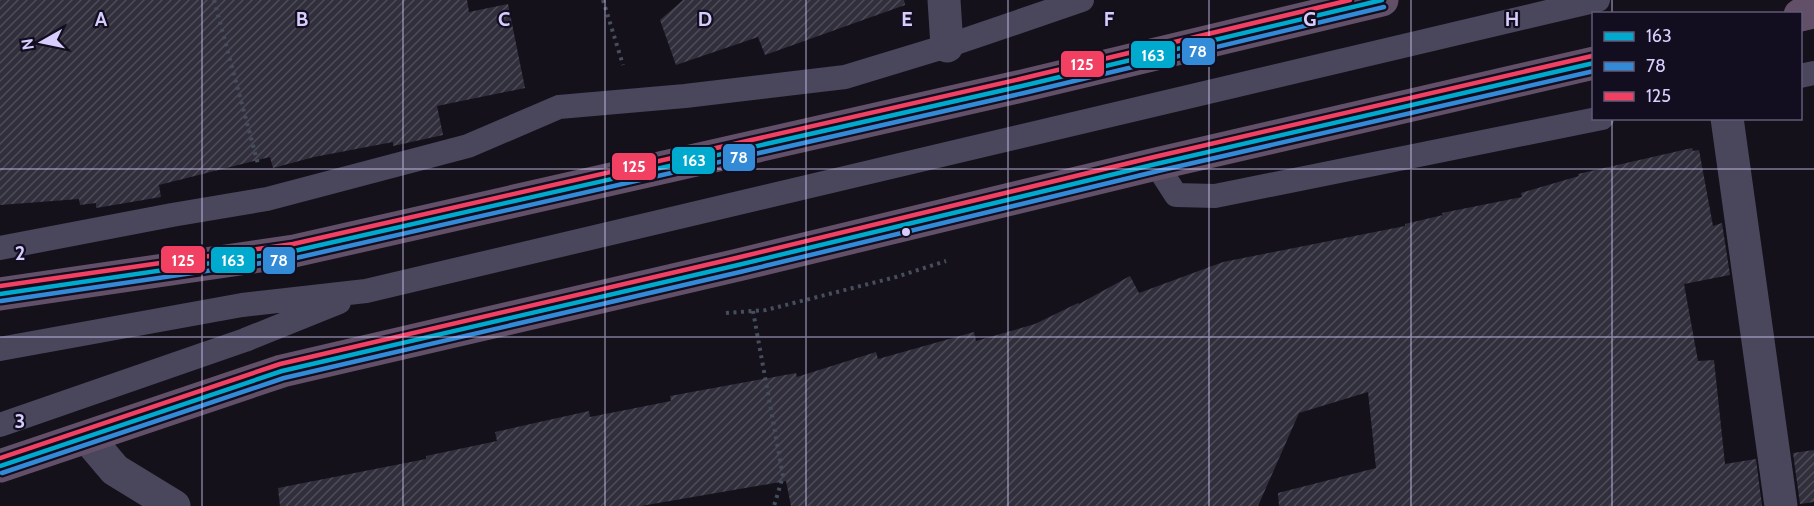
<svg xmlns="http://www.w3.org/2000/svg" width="1814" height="506" font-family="Cabin,sans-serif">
<defs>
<pattern id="building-hatch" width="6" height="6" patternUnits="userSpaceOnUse" patternTransform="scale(1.5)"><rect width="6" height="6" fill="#322f3d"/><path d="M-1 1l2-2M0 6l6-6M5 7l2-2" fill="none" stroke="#4f4c5a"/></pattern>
</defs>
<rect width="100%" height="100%" fill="#14111b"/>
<path fill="url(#building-hatch)" d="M0,0H467L469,12L508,4L525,88L437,106L443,135L393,146V142L314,157L273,168L270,157L159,185L161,197L96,208V203L80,205L79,199L0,205Z
M683,0H904L905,5L765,55L758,37L676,65L660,20Z
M1692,148L1693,151L1699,150L1713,226L1722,223L1730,275L1684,284L1698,361L1714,360L1725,464L1756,459L1762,506H1279L1278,493L1376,468L1368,392L1299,413L1258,506H791L786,481L641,506H280L278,488L426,459V456L497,441L495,432L589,411L590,417L671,401L670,396L796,373L797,377L876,352L878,359L974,332L976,341L1035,324L1078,303L1079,304L1130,276L1139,293L1223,262L1405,226V224L1443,215L1442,213L1522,197L1521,193L1579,176L1578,174Z
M1814,450V502L1800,504L1793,453Z"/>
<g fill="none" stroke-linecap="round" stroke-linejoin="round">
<path stroke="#454e5c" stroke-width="4" stroke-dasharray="3 4.5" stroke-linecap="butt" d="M214,0L258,164
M603,0L623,65
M753,311L783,476L774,506
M726,313L766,310L896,277L946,261"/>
<path stroke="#4a465c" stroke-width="24" d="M1800,76L1814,73
M1156,164L1176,195L1215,196L1602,118
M0,248L172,215L267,199L468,146L559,107L685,96L845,77L947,46L1082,0
M0,349L242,305L366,291L1598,0
M0,425L245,340L339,302"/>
<path stroke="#4a465c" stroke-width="33" d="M944,0L947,46
M1727,118L1781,506
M87,437L115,470L174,506"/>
<path stroke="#625068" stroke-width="33" d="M1800,15L1814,12
M0,294L294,251L1022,86L1382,0
M0,466L282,371L738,265L1156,164L1594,63"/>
<defs>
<path id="bus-1" d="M0,294L294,251L1022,86L1382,0
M0,466L282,371L738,265L1156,164L1594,63"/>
<path id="bus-2" d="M1,301L296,258L1024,93L1384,7
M2,473L284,378L740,272L1158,171L1594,71"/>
<path id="bus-3" d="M0,286L293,244L1020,79L1350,0
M0,458L280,364L736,258L1154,157L1592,56"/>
</defs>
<use href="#bus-1" stroke="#120d1f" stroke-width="9"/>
<use href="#bus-2" stroke="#120d1f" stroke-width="9"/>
<use href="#bus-3" stroke="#120d1f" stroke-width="9"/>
<use href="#bus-1" stroke="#00a9ce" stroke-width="4.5"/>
<use href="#bus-2" stroke="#338bd7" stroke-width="4.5"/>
<use href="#bus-3" stroke="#f24062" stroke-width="4.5"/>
</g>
<path fill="none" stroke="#d8cefd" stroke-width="1.5" stroke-opacity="0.55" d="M202,0V506M403,0V506M605,0V506M806,0V506M1008,0V506M1209,0V506M1411,0V506M1612,0V14M1612,118V506M0,169H1814M0,337H1814"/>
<circle fill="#d8cefd" stroke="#120d1f" stroke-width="2" cx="906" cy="232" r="5"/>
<g font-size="20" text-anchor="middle" font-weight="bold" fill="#d8cefd" stroke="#120d1f" stroke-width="4.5" stroke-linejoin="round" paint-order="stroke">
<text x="101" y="26">A</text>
<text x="302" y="26">B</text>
<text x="504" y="26">C</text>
<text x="705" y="26">D</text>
<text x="907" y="26">E</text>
<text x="1109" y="26">F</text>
<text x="1310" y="26">G</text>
<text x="1512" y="26">H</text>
<text x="20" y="260">2</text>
<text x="20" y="428">3</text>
</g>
<g stroke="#120d1f" stroke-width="2">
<rect x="1181" y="37" width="35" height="29" rx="6" fill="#338bd7"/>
<rect x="1130" y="40" width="46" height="29" rx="6" fill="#00a9ce"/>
<rect x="1060" y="50" width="45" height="28" rx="6" fill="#f24062"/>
<rect x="722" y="143" width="34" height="29" rx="6" fill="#338bd7"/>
<rect x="671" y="146" width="45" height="29" rx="6" fill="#00a9ce"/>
<rect x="611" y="152" width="46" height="29" rx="6" fill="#f24062"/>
<rect x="160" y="245" width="46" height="29" rx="6" fill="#f24062"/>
<rect x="210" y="246" width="46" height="28" rx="6" fill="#00a9ce"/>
<rect x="262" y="246" width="34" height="29" rx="6" fill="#338bd7"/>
</g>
<g font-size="16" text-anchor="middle" font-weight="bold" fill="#fff">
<text x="1198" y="57">78</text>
<text x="1153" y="61">163</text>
<text x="1082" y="70">125</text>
<text x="739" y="163">78</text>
<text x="694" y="166">163</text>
<text x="634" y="172">125</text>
<text x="183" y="266">125</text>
<text x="233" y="266">163</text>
<text x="279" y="266">78</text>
</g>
<rect x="1592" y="12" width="210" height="108" fill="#120d1f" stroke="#615a78" stroke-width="1.5"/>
<rect x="1604" y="32" width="30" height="9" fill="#00a9ce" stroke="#615a78" stroke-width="1.5"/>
<text x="1646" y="42" font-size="18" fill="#d8cefd">163</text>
<rect x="1604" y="62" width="30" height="9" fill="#338bd7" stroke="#615a78" stroke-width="1.5"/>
<text x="1646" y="72" font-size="18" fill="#d8cefd">78</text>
<rect x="1604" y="92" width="30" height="9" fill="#f24062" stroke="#615a78" stroke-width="1.5"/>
<text x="1646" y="102" font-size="18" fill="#d8cefd">125</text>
<g transform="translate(42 42) rotate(261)" stroke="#120d1f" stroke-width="4.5" paint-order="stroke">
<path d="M0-4.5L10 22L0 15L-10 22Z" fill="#d8cefd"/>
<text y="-9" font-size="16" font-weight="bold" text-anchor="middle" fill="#d8cefd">N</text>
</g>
</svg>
